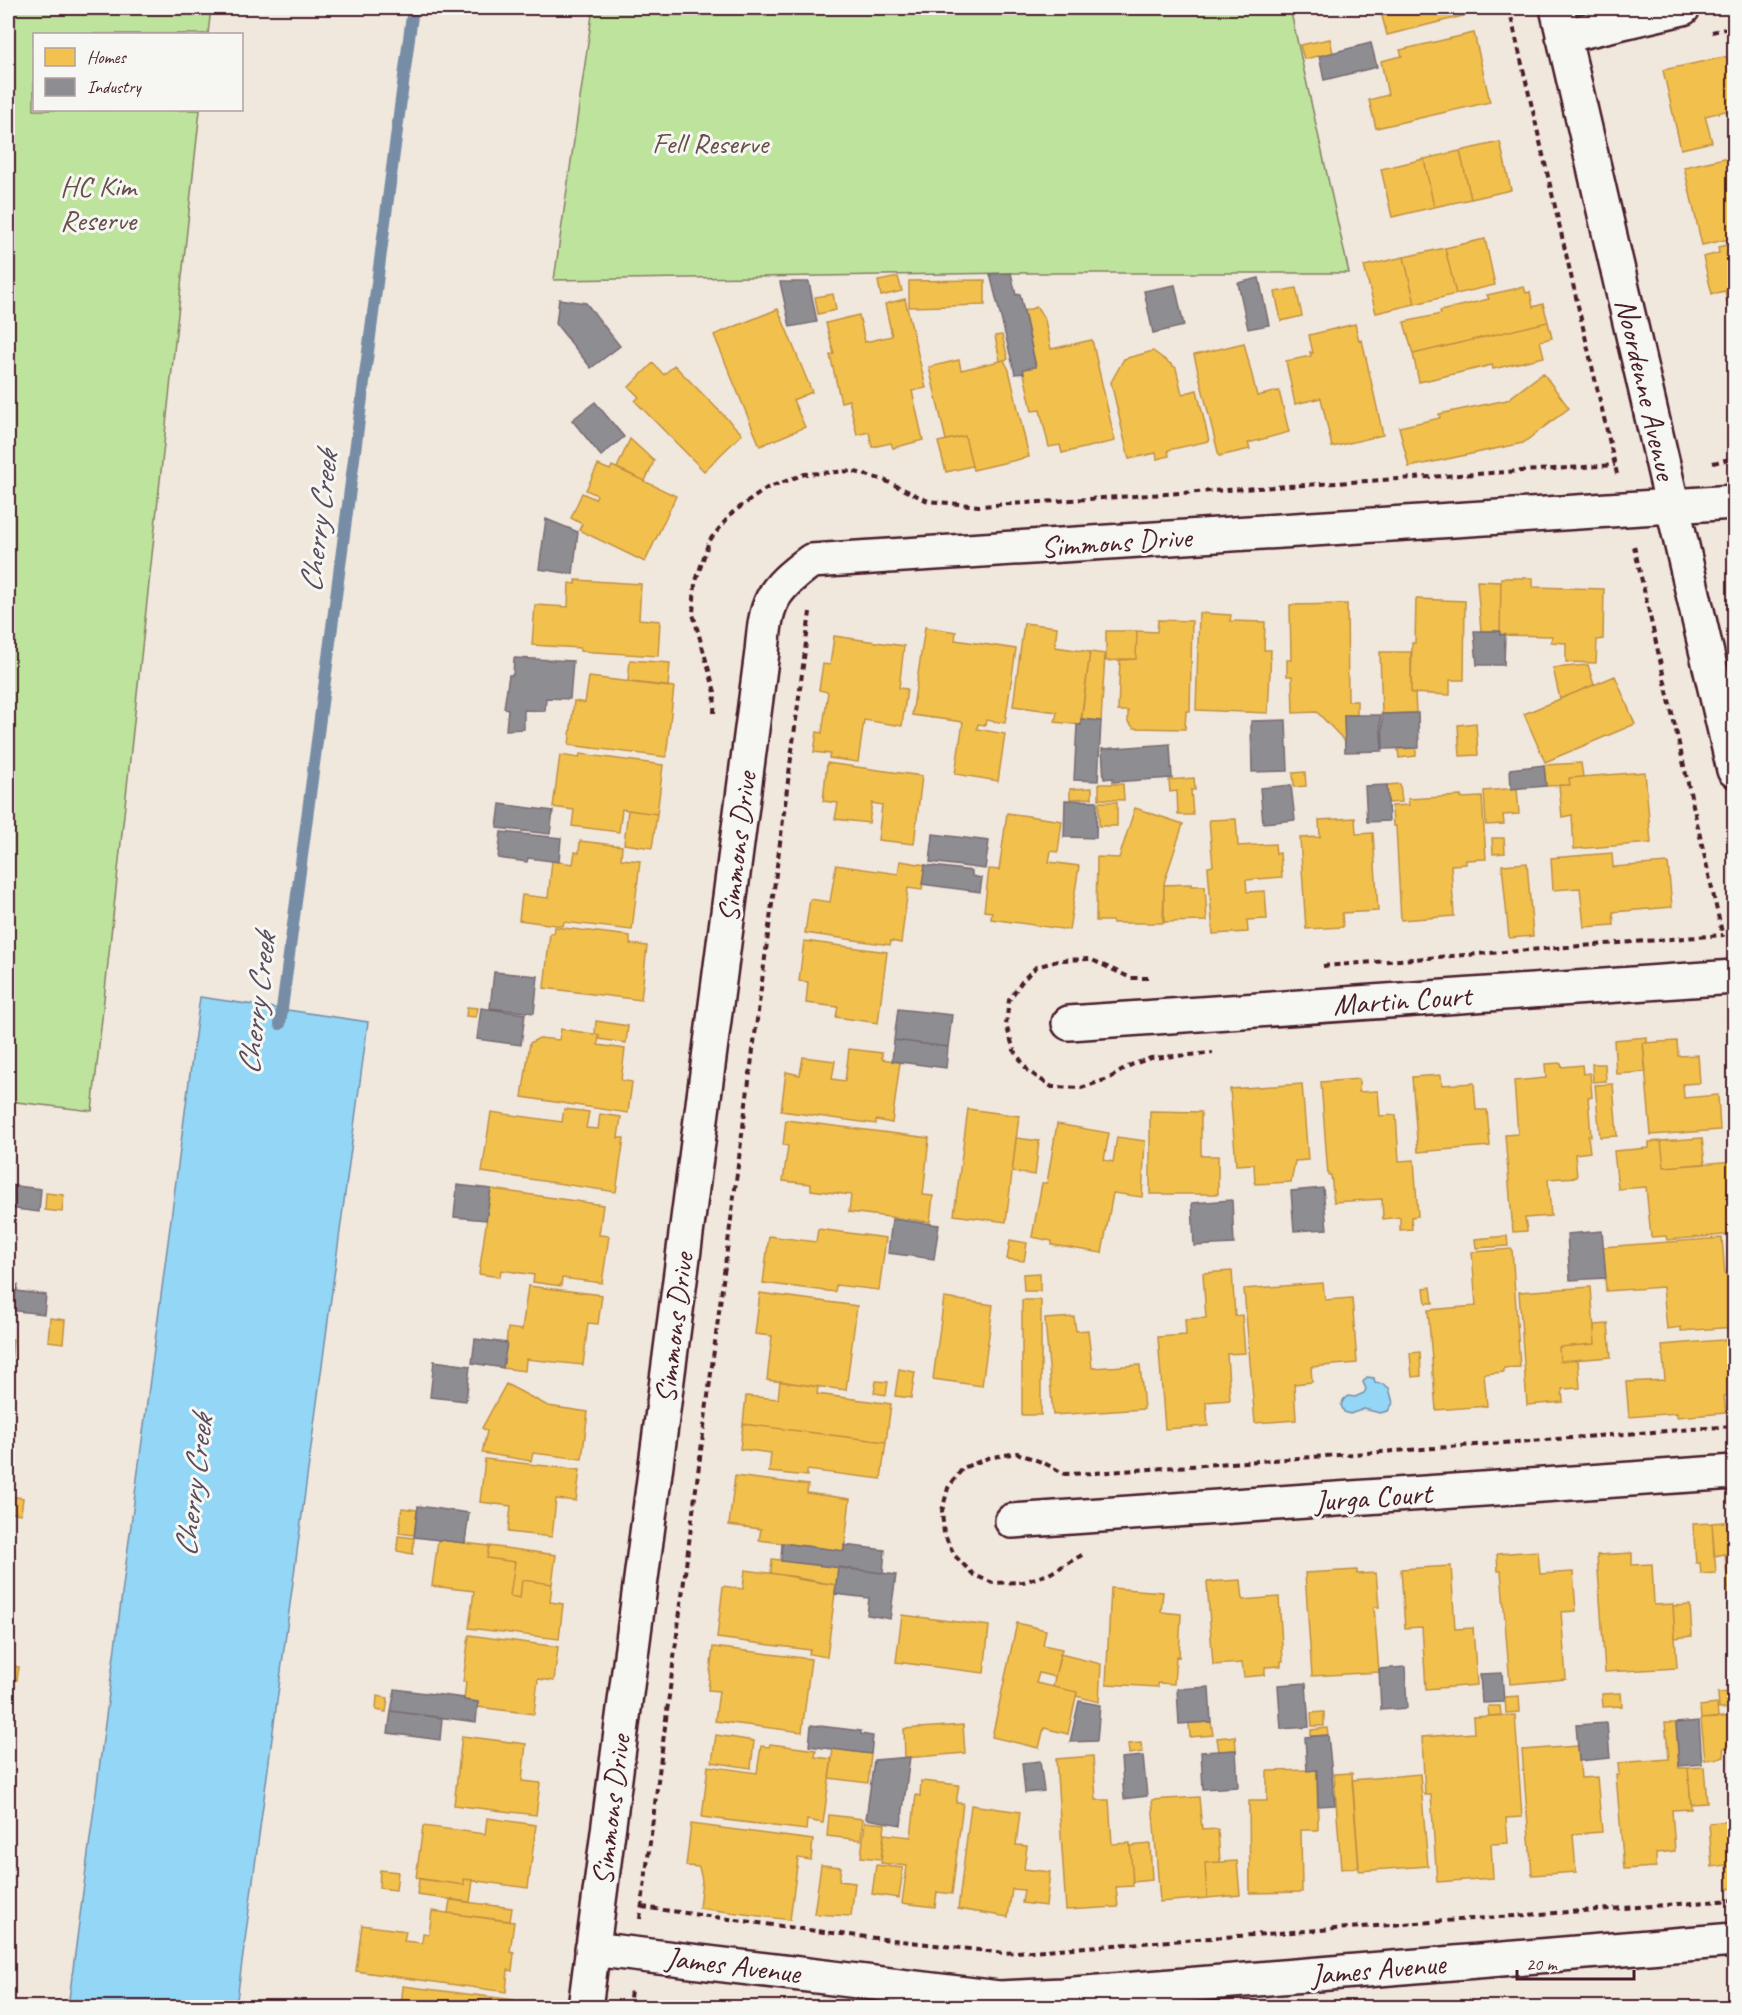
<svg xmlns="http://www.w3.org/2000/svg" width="1742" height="2015" font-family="Caveat,sans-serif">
<rect width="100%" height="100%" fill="#f0e7dd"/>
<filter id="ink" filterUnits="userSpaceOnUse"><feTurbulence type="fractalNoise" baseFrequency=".0167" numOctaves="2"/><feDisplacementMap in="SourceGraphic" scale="12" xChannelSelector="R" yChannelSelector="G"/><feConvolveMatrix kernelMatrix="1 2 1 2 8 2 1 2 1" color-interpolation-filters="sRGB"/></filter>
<g filter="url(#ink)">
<path fill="#bee39d" stroke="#848164" stroke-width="1.5" d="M8,8H211L208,34H34V110H200L92,1111L8,1101Z
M593,8H1290L1349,273H1011L554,280Z"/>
<path fill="#94d6f6" stroke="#768da5" stroke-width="1.5" d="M200,997L368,1022L236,2007H68Z
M1367,1377L1374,1378L1375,1383L1383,1384L1389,1388L1393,1403L1388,1411L1380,1413L1364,1409L1350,1414L1344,1412L1341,1405L1344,1399L1348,1396L1355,1397L1364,1393L1366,1389L1363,1382Z"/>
<path fill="#f2c14e" stroke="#c09044" stroke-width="1.5" d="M1380,8H1469L1471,14L1387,35Z
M1474,33L1490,102L1376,128L1369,100L1388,95L1381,61L1402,56L1400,50Z
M1330,39L1333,53L1304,59L1300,45Z
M1734,55V109L1705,116L1712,142L1681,149L1663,70Z
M1500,142L1511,190L1471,199L1460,151Z
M1460,151L1471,199L1434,207L1424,159Z
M1734,156V238L1702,245L1684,167Z
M1424,159L1434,207L1392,217L1381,169Z
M1485,239L1495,285L1456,294L1445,248Z
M1734,243V306L1728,308L1725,291L1712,294L1703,257L1719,253L1718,247Z
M1445,248L1456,294L1415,304L1404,257Z
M1404,257L1415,304L1376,313L1364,266Z
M898,277L902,291L881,296L878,281Z
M985,280V305L909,307V281Z
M1524,287L1526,293L1530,292L1533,307L1543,304L1548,322L1413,354L1404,322L1441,314L1440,311L1489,299L1487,295Z
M1296,288L1302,316L1281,321L1275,292Z
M833,294L836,310L818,314L815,297Z
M905,299L926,388L912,391L923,440L893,448L891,443L872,447L869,432L857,435L849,400L841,402L830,355L834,354L826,323L859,315L865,342L892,336L885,304Z
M1037,307L1045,320L1051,349L1092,340L1115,441L1062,453L1060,445L1049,447L1040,410L1032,411L1023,369L1036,367L1024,311Z
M778,309L812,392L793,400L805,427L760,446L714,335Z
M1548,322L1552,338L1540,341L1544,357L1493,369L1492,365L1419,382L1413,354Z
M1355,324L1359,341L1362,340L1383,435L1332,447L1321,398L1295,404L1286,361L1311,356L1310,352L1313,353L1309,335Z
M1002,335L1008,359L1000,361L995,336Z
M1244,343L1257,396L1279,391L1289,432L1248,443L1250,449L1219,456L1194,355Z
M1153,351L1176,368L1182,394L1197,390L1209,441L1168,450L1169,456L1157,459L1156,453L1129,459L1111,382L1124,359Z
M959,360L961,370L1004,360L1009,370L1029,457L973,470L965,436L946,440L929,367Z
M653,363L664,375L674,365L742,434L704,471L635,401L639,397L629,387Z
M1543,373L1569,408L1523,443L1409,467L1399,427L1440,418L1439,414L1507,400Z
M965,436L972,466L946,472L938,442Z
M630,439L654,461L645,481L617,468Z
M598,465L610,470L612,466L676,496L645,562L579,530L582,524L571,518L582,493L595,499L597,495L586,490Z
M1501,578H1533V587L1604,589L1603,639L1597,640L1596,663L1566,662V643L1551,642L1552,636L1500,635Z
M576,580L641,584L639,619L660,621L658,656L580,651V648L532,645L535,605L568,607L569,583L576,584Z
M1477,581L1501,582L1500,631H1481Z
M1416,599L1465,601L1464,680H1450V695L1411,693L1412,643H1415Z
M1347,604L1348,701H1357V715H1344L1345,741L1317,712L1293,713L1292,676H1287V660H1291L1290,605Z
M1199,613L1231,615L1230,621L1265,622L1264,650H1271L1268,713L1196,710Z
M1158,620L1192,621L1190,711H1186L1185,729L1134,728L1128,722V711H1118L1120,659H1136L1137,631L1157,632Z
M1024,623L1057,627L1055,647L1090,652L1081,725L1055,722L1057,712L1013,706Z
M925,627L956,632L955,640L1016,649L1005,723L986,720L985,725L978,724L977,729L1005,734L998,781L955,774L963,722L912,715Z
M1106,631H1137L1136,659L1106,661Z
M834,636L904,646L899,688L907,689L902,726L864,720L858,762L829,758L830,754L814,752L817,732L822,733L828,692L819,690L823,664L830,665Z
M1090,652L1105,654L1101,721L1081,719Z
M1380,652H1411V693L1415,694L1416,713L1382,714Z
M630,660L670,663L668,687L628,682Z
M1588,665L1594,685L1560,699L1553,668Z
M1615,676L1635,724L1545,762L1524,714Z
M589,677L674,687L666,757L569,745L574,701L585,703Z
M1476,723L1478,755L1460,756L1458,725Z
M1416,748V756L1399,758L1398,749Z
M580,754L663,765L657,814L622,809L619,832L572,826L574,810L553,807L560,755L579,758Z
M827,763L922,776L914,844L878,840L882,805L872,803L869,823L835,819L838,803L823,801Z
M1581,763L1583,777L1569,778L1570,785L1546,786L1544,765Z
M1305,772L1306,786L1294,787L1293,773Z
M1645,772L1651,843L1574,849L1572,815L1562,817L1559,785H1570L1569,778Z
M1194,778L1195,790H1191L1193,815H1178L1177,791L1170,792L1169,780Z
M1099,784H1123L1124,800L1099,799Z
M1400,784L1402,802L1388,803L1387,785Z
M1092,788V798L1070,799V789Z
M1517,788L1519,814L1503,815L1504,824L1486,825L1484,791Z
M1461,796V798L1482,797L1486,859L1466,860V864L1451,865L1454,916L1401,920L1396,826H1393L1392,806L1409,805L1408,799Z
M1099,802H1117V826H1099Z
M1135,808L1183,824L1164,883V923H1113L1112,921H1096L1097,857L1119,858Z
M628,810L657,814L652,848L624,844Z
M1007,813L1062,821L1058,852L1051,851L1049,862L1079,866L1069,930L991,919L992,912L984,911L989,869L999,870Z
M1355,818L1356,834L1373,833L1378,911L1342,913L1343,927L1306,929L1300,838L1320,837L1319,820Z
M1236,819L1238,846L1275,844L1276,854L1280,853L1282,877L1246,880L1247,892L1265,891L1267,919L1247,920L1248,932L1213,934L1208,867L1213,866L1209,820Z
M1492,838H1504L1505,853L1493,854Z
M580,841L622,846L621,859L640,861L632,930L564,922L563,926L519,920L522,895L548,898L552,861L573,864L575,852L579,853Z
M1612,853L1613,867L1668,863L1672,907L1613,912L1614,925L1584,927L1580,888L1553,890L1551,858Z
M900,861L925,865L922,890L908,888L901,943L891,941L890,945L805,933L810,899L830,902L836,865L898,874Z
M1527,863L1533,936L1509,938L1502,865Z
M1191,884V886H1205L1207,921L1163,922L1164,885Z
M555,927L630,936V944L647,946L641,1000L544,988L550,933H554Z
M804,941L887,952L878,1023L836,1017L838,1007L806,1003L808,982L799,981Z
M467,1007L478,1008L476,1017L466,1016Z
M596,1021L628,1026L626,1043L599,1039V1035L595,1034Z
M561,1029L599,1035L598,1045L625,1049L621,1080L632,1082L628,1113L522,1097L530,1043L539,1038L559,1040Z
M1647,1037V1043H1643L1646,1072L1616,1074L1614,1040Z
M1677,1041L1678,1056L1698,1055L1700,1083L1683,1084L1684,1098L1718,1095L1720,1130L1651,1135L1643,1043Z
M849,1049L882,1053V1059L900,1062L892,1123L876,1120V1124L781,1111L786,1072L800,1075L803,1057L835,1061L832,1079L845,1081Z
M1561,1063L1562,1067L1582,1065L1583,1074L1590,1073L1592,1097H1588L1591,1136H1588L1590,1152L1575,1154L1577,1177L1548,1179L1551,1216L1525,1218L1527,1231L1513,1232L1505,1135L1518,1134L1514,1081L1546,1078L1545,1064Z
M1592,1064H1605L1606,1081L1593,1082Z
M1441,1075L1442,1085L1474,1083L1476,1110H1487L1490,1146L1418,1152L1412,1077Z
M1359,1079V1092L1378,1091L1380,1116L1396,1115L1399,1161L1414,1160L1418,1216L1411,1217L1412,1229L1400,1230V1217L1383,1219L1382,1199L1334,1202L1331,1175H1328L1321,1082Z
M1302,1084L1308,1160L1295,1161L1291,1182L1255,1184L1254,1164L1236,1165L1230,1089Z
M1613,1084L1617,1136L1600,1137L1595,1085Z
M564,1109L589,1112L586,1128L598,1129L600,1114L621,1117L618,1138H624L616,1192L482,1172L491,1112L562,1122Z
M968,1109L1019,1116L1006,1222L954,1215Z
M1150,1111L1201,1112V1156H1218V1194H1150Z
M786,1120L929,1138L923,1195L933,1196L930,1222L849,1212L851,1195L811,1190V1184L783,1181L788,1146L783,1145Z
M1057,1124L1109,1133L1104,1160L1113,1162L1117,1137L1145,1141L1142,1197L1113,1193L1102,1253L1052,1245V1241L1032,1237L1042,1183H1047Z
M1016,1138L1039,1141L1035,1175L1012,1172Z
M1702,1138L1705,1164L1664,1167L1661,1141Z
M1661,1141L1664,1167L1734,1161V1234L1667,1240L1666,1236L1651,1237L1646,1187L1618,1189L1614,1151L1649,1148V1142Z
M491,1189L603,1205L599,1235L609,1236L602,1283L562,1278L561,1286L533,1282L534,1275L501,1270L500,1277L479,1274Z
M46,1193L64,1195L62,1212L45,1210Z
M818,1229L886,1238L879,1290L836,1285L835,1292L763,1283L769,1236L816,1242Z
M1507,1236L1508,1246L1476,1248L1475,1239Z
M1722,1238L1725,1274H1734V1327L1681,1331V1327L1667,1329L1663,1287L1606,1291L1603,1247Z
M1010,1240L1027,1243L1024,1261L1007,1259Z
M1512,1249L1520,1367L1504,1368V1372L1484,1374L1487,1406L1436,1410L1428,1310L1476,1306L1472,1252Z
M1232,1271L1235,1316L1242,1315L1245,1353L1227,1354L1230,1400L1206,1402L1208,1426L1165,1429L1158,1337L1186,1335L1185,1319L1206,1318L1203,1273Z
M1040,1273V1291H1024L1023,1274Z
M1323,1283L1325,1300L1352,1298L1357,1363L1311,1367L1312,1382L1294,1384L1296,1420L1255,1423L1244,1289Z
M528,1286L602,1295L598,1324L588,1323L583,1365L526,1359L525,1371L503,1368L508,1328L522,1330Z
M1431,1287L1433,1303H1426L1424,1288Z
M1591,1287L1595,1344L1559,1347L1560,1361L1578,1360L1580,1388L1562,1389L1563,1402L1527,1405L1519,1292Z
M760,1293L857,1306L846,1390L767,1380L772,1336L755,1334Z
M944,1298L993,1305L982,1386L933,1379Z
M1022,1300H1041V1415H1022Z
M1074,1317L1076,1331L1088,1330L1092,1368L1140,1365L1144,1409L1053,1415L1045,1319Z
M50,1318L65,1320L63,1343L48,1341Z
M1608,1324L1611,1357L1560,1361L1559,1347L1595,1344L1594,1325Z
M8,1338L13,1339L8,1395Z
M1734,1339V1395L1724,1396L1726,1413L1677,1417V1413L1629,1417L1626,1382L1665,1380L1662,1345Z
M1420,1352L1421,1376L1412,1377L1410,1353Z
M899,1369L915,1372L911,1398L895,1396Z
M780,1381L818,1387L817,1394L891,1404L886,1442L743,1424L746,1396L778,1399Z
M876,1381L888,1382L886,1395L874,1393Z
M506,1384L548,1406L588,1412L582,1459L533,1453L531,1461L482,1453L487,1431L482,1428Z
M743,1424L886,1442L881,1479L807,1470V1476L769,1472L771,1453L740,1449Z
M485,1459L580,1470L576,1501L556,1499L552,1537L508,1532L511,1506L480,1502Z
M735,1476L808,1485L807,1493L850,1499L844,1551L759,1540L761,1529L729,1525Z
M8,1496L23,1498L21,1514L8,1512Z
M402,1508L417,1510L414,1535L399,1533Z
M1734,1521V1607L1730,1608L1725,1554L1714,1556L1712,1523Z
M1712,1523L1716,1573L1701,1574L1700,1563H1696L1693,1524Z
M398,1536L414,1538L413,1554L397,1551Z
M438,1540L489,1546L487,1558L515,1562L510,1596L520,1598L522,1580L552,1584L550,1602L563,1604L559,1639L469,1628L474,1591L432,1586Z
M489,1546L556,1555L552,1584L522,1580L520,1598L510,1596L515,1562L487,1558Z
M1538,1551L1540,1574L1573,1572L1576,1611L1561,1612L1566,1679L1510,1684L1501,1571H1498L1497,1554Z
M1632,1553V1565L1652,1564L1654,1605L1673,1604L1677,1668L1605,1672L1597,1555Z
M772,1559L838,1567L836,1585L771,1573Z
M1451,1566L1455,1629L1473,1628L1477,1685L1426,1689L1422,1627L1405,1628L1401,1569Z
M745,1570L797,1577V1579L836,1585L827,1657L809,1654L810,1650L717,1638L723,1586L743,1589Z
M1357,1570V1574L1376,1573L1379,1607H1374L1379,1672L1312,1676L1305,1573Z
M1241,1580L1243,1600L1279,1597L1283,1661H1281V1666L1265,1667V1675L1244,1677L1242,1663L1213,1665L1207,1582Z
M1111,1588L1163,1592L1161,1612L1181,1614L1179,1657L1176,1656L1174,1684L1158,1683V1687L1106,1684Z
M1690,1605L1692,1636L1675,1638L1673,1606Z
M902,1615L989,1626L984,1673L896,1662Z
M1017,1623L1046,1630L1043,1645L1062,1649L1055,1677L1039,1673L1036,1683L1077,1692L1068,1734L1044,1728L1039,1748L992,1737Z
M469,1635L558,1647L554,1681L538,1679L534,1714L478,1707V1702L464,1700L466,1682H463Z
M713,1647L811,1659L802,1732L715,1721L719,1691L708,1690Z
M1060,1654L1101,1664L1099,1702L1076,1696L1077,1692L1053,1687Z
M12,1666L19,1667L17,1680H10Z
M1731,1692L1732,1708L1719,1709L1718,1693Z
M1621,1693L1622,1706L1603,1707L1602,1694Z
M377,1696L388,1698L386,1712L376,1710Z
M1519,1696L1520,1712L1506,1713L1505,1697Z
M1717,1704L1718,1718L1701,1719L1700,1706Z
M1488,1706H1500L1501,1715L1489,1716Z
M1324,1712V1726H1312L1311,1713Z
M1515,1715L1522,1817L1506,1818L1508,1843L1491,1844L1493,1878L1437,1882L1431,1795H1425L1422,1737L1474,1733L1473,1717Z
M1733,1716H1734V1747L1723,1748L1724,1756L1715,1759L1705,1760L1701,1719Z
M1211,1722L1213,1735L1190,1737L1189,1723Z
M1665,1723H1676L1679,1768H1688L1691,1809L1672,1810L1675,1851L1656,1853V1867L1624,1869L1616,1775H1619L1618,1763L1669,1759Z
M963,1725L965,1753L905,1758L904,1729Z
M1327,1728L1328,1735L1311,1736V1730Z
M716,1735L754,1741L751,1768L712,1762Z
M462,1736L526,1744L522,1781L540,1783L536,1815L454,1805Z
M1235,1736L1236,1750L1219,1751L1217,1738Z
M1141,1743L1142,1752L1129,1754L1128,1744Z
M770,1744L816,1750L815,1757L832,1759L823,1823L807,1820L806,1830L702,1817L708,1766L757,1773L761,1746L769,1747Z
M1578,1746L1581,1778L1597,1777L1602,1832L1573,1834L1576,1872L1532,1875L1522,1750Z
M833,1749L871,1754L868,1783L829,1778Z
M1093,1756L1096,1800H1109L1112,1844L1130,1843L1133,1886L1116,1887L1118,1907L1066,1910L1056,1759Z
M1704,1767L1707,1803L1691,1804L1688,1768Z
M1317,1770L1318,1830H1301L1302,1892L1250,1893L1249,1801H1267V1771Z
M1352,1773L1359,1867L1341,1869L1334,1774Z
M1420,1774L1428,1866L1359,1871L1352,1780Z
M921,1781L959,1785L956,1803H963L952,1894L937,1892L935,1907L902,1903L907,1866L881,1863L884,1834L911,1837L916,1795L920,1796Z
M1199,1797L1202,1830L1218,1829L1220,1862L1205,1863L1207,1898L1160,1902L1152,1800Z
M971,1805L1020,1812L1016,1845L1027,1846L1024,1869L1050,1872L1046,1906L1022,1903L1024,1890L1012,1889L1008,1917L958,1909Z
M829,1815L863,1819L861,1840L827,1836Z
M487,1818L536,1825L528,1888L464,1879V1885L416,1878L423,1826L485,1834Z
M1734,1821V1887L1728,1888L1726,1865L1712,1867L1709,1823Z
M865,1822L885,1824L881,1859L861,1857Z
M691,1824L813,1840L811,1860L798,1858L790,1920L699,1908L702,1880L699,1867L686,1866Z
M1150,1844L1152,1880L1133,1882L1130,1846Z
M1237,1861L1240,1895L1207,1898L1205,1863Z
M821,1865L841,1867L839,1881L855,1883L851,1916L814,1914Z
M876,1865L903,1868L899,1898L872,1894Z
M380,1870L398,1872L396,1890L379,1888Z
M419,1879L464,1885V1879L473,1880L470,1902L417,1895Z
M450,1900L512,1908L510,1921L448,1913Z
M432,1911L514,1922L510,1952L514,1953L512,1971L508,1970L506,1992L356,1971L362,1925L406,1931L404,1941L422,1943L423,1933L429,1934Z
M403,1986L514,2000L513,2008H401Z"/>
<path fill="#8d8d92" stroke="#796c73" stroke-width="1.5" d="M1371,43L1377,67L1324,80L1319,56Z
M1011,273L1016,295L1020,294L1036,367L1023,369L1024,373L1015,374L990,274Z
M1259,278L1269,325L1248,329L1238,283Z
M780,282H809L817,322L790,327Z
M1175,285L1184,326L1153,333L1144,291Z
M559,299L586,303L620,346L591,368L556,324Z
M595,402L624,437L601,456L572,420Z
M546,519L578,532L573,574L539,569Z
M1474,631H1500V635L1505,634L1504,665H1477Z
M514,658L573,661L570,699L546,698L545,711L524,710V729L506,730L508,709L504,708L509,675H513Z
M1416,713H1418L1419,748L1383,749L1382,714Z
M1344,715H1380L1382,751L1345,752Z
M1081,719L1101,721L1098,781L1074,780L1077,725H1081Z
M1286,720L1288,771L1252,772L1251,721Z
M1170,744L1172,778L1113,782V778L1104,779L1102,749Z
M1544,765L1546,786L1511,789L1510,769Z
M1291,785L1295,820L1263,823L1260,788Z
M1387,785L1389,821L1367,822L1365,786Z
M1065,800L1097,801L1096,838L1064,837Z
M500,804L553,811L550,834L497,828Z
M501,832L561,838L559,862L528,858L527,862L498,858Z
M933,834L989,841L985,869L930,862Z
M925,865L972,871V876L982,878L980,892L922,884Z
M494,972L538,976L534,1013L490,1008Z
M481,1008L525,1014L521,1045L477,1039Z
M898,1009L952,1015L948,1047L894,1040Z
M894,1040L948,1047L946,1068L892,1061Z
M8,1185L41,1189L39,1212L8,1208Z
M457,1185L491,1189L486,1220L454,1217Z
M1323,1188L1327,1229L1294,1231L1291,1191Z
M1232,1200L1234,1244L1194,1246L1192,1203Z
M892,1219L939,1225L934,1259L888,1253Z
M1602,1231L1606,1278L1570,1280L1567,1234Z
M8,1284L18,1285L17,1291L46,1295L44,1314L8,1310Z
M475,1339L507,1343L503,1368L472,1363Z
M434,1361L470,1366L466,1401L430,1397Z
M418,1506L469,1513L465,1543L414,1537Z
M782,1543L844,1551V1545L885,1550L883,1573L781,1561Z
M838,1567L896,1575L890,1619L867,1615L869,1598L835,1594Z
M1405,1667L1407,1708L1381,1710L1379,1669Z
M1502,1673L1504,1702L1482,1703L1480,1674Z
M1306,1683L1309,1727L1281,1729L1278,1685Z
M1209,1687L1211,1722L1179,1724L1177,1689Z
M395,1689L464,1698V1700L478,1702L476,1722L391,1711Z
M1079,1701L1100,1705L1097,1741L1070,1742Z
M391,1711L442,1718L440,1740L388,1733Z
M1699,1721L1702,1764L1679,1766L1676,1723Z
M1607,1723L1610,1758L1579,1761L1576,1725Z
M811,1725L861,1731V1734L873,1736L871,1754L809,1746Z
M1328,1735L1335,1805L1318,1806L1317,1770L1307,1771L1305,1737Z
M1236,1750L1238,1787L1203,1789L1201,1752Z
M1143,1756L1147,1796L1124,1799L1121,1758Z
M910,1757L901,1825L866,1819L874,1760Z
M1040,1761L1044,1791L1025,1793L1022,1763Z"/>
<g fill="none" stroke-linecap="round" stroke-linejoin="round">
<path stroke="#768da5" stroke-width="12" d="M280,1024L413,8"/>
<defs>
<path id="minor" d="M1557,8L1734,770
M1563,36L1683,8
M1069,1023L1734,977
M1012,1521L1734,1472
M592,1949L999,1998L1062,1995L1734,1940
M585,2008L762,652C766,602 770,591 811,561L1734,502"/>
</defs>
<use href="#minor" stroke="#4a1f2b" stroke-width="38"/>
<path stroke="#4a1f2b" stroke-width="4" stroke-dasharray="6 4.5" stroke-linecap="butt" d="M1509,8L1617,474
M1712,32L1734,27
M1713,463L1734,458
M1634,546L1723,937
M714,713L715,692L693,614L695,584L709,541L732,513L767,488L805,474L852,471L884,480L928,501L979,506L1615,465
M1323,966L1723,935
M1148,978H1131L1090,959L1061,960L1036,967L1023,980L1009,1000L1006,1025L1014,1050L1028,1071L1052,1087L1081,1088L1108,1079L1131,1065L1151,1058L1213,1053
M1082,1555L1049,1574L1023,1582L993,1583L974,1575L955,1556L944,1534L942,1511L948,1488L963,1468L988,1458L1017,1453L1044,1463L1065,1474L1095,1473L1734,1426
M642,1907L824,1932L1004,1953L1734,1900
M640,1919L810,612
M629,2008L631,1989"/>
<use href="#minor" stroke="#f6f6f2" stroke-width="33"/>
</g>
</g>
<g text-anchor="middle" stroke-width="6" stroke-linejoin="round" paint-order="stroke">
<g font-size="30" fill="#675048" stroke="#f6f6f2">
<text x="710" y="153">Fell Reserve</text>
<text x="98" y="196">HC Kim<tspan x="98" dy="34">Reserve</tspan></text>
</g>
<g font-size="30" fill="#4a1f2b" stroke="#f6f6f2">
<text transform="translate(1646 389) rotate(77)" y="10">Noordenne Avenue</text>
<text transform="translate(1116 542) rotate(-4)" y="10">Simmons Drive</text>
<text transform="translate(737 847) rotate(-83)" y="10">Simmons Drive</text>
<text transform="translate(1402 1000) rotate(-4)" y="10">Martin Court</text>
<text transform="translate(674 1328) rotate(-83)" y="10">Simmons Drive</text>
<text transform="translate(1373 1497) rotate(-4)" y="10">Jurga Court</text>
<text transform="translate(611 1810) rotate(-83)" y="10">Simmons Drive</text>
<text transform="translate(733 1965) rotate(7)" y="10">James Avenue</text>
<text transform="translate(1378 1969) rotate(-5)" y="10">James Avenue</text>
</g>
<g font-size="32" font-style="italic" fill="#5c4d5e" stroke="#f6f6f2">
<text transform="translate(318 522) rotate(-83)" y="11">Cherry Creek</text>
<text transform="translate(256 1004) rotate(-83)" y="11">Cherry Creek</text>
<text transform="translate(193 1486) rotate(-83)" y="11">Cherry Creek</text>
</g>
</g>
<rect width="1742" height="2015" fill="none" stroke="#f6f6f2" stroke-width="30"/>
<rect x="15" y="15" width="1712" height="1985" fill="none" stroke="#4a1f2b" stroke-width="2" filter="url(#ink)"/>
<rect x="33" y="33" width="210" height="78" fill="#f6f6f2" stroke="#b1a0a2" stroke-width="1.5"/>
<rect x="45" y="48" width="30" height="18" fill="#f2c14e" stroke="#b1a0a2" stroke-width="1.5"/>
<text x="87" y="63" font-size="18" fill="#4a1f2b">Homes</text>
<rect x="45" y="78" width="30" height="18" fill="#8d8d92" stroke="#b1a0a2" stroke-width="1.5"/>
<text x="87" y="93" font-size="18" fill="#4a1f2b">Industry</text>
<path d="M1517 1970v9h117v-9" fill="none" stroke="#4a1f2b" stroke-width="3"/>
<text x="1526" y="1970" font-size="18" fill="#4a1f2b" stroke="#f6f6f2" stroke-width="4.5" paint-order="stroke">20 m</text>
</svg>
